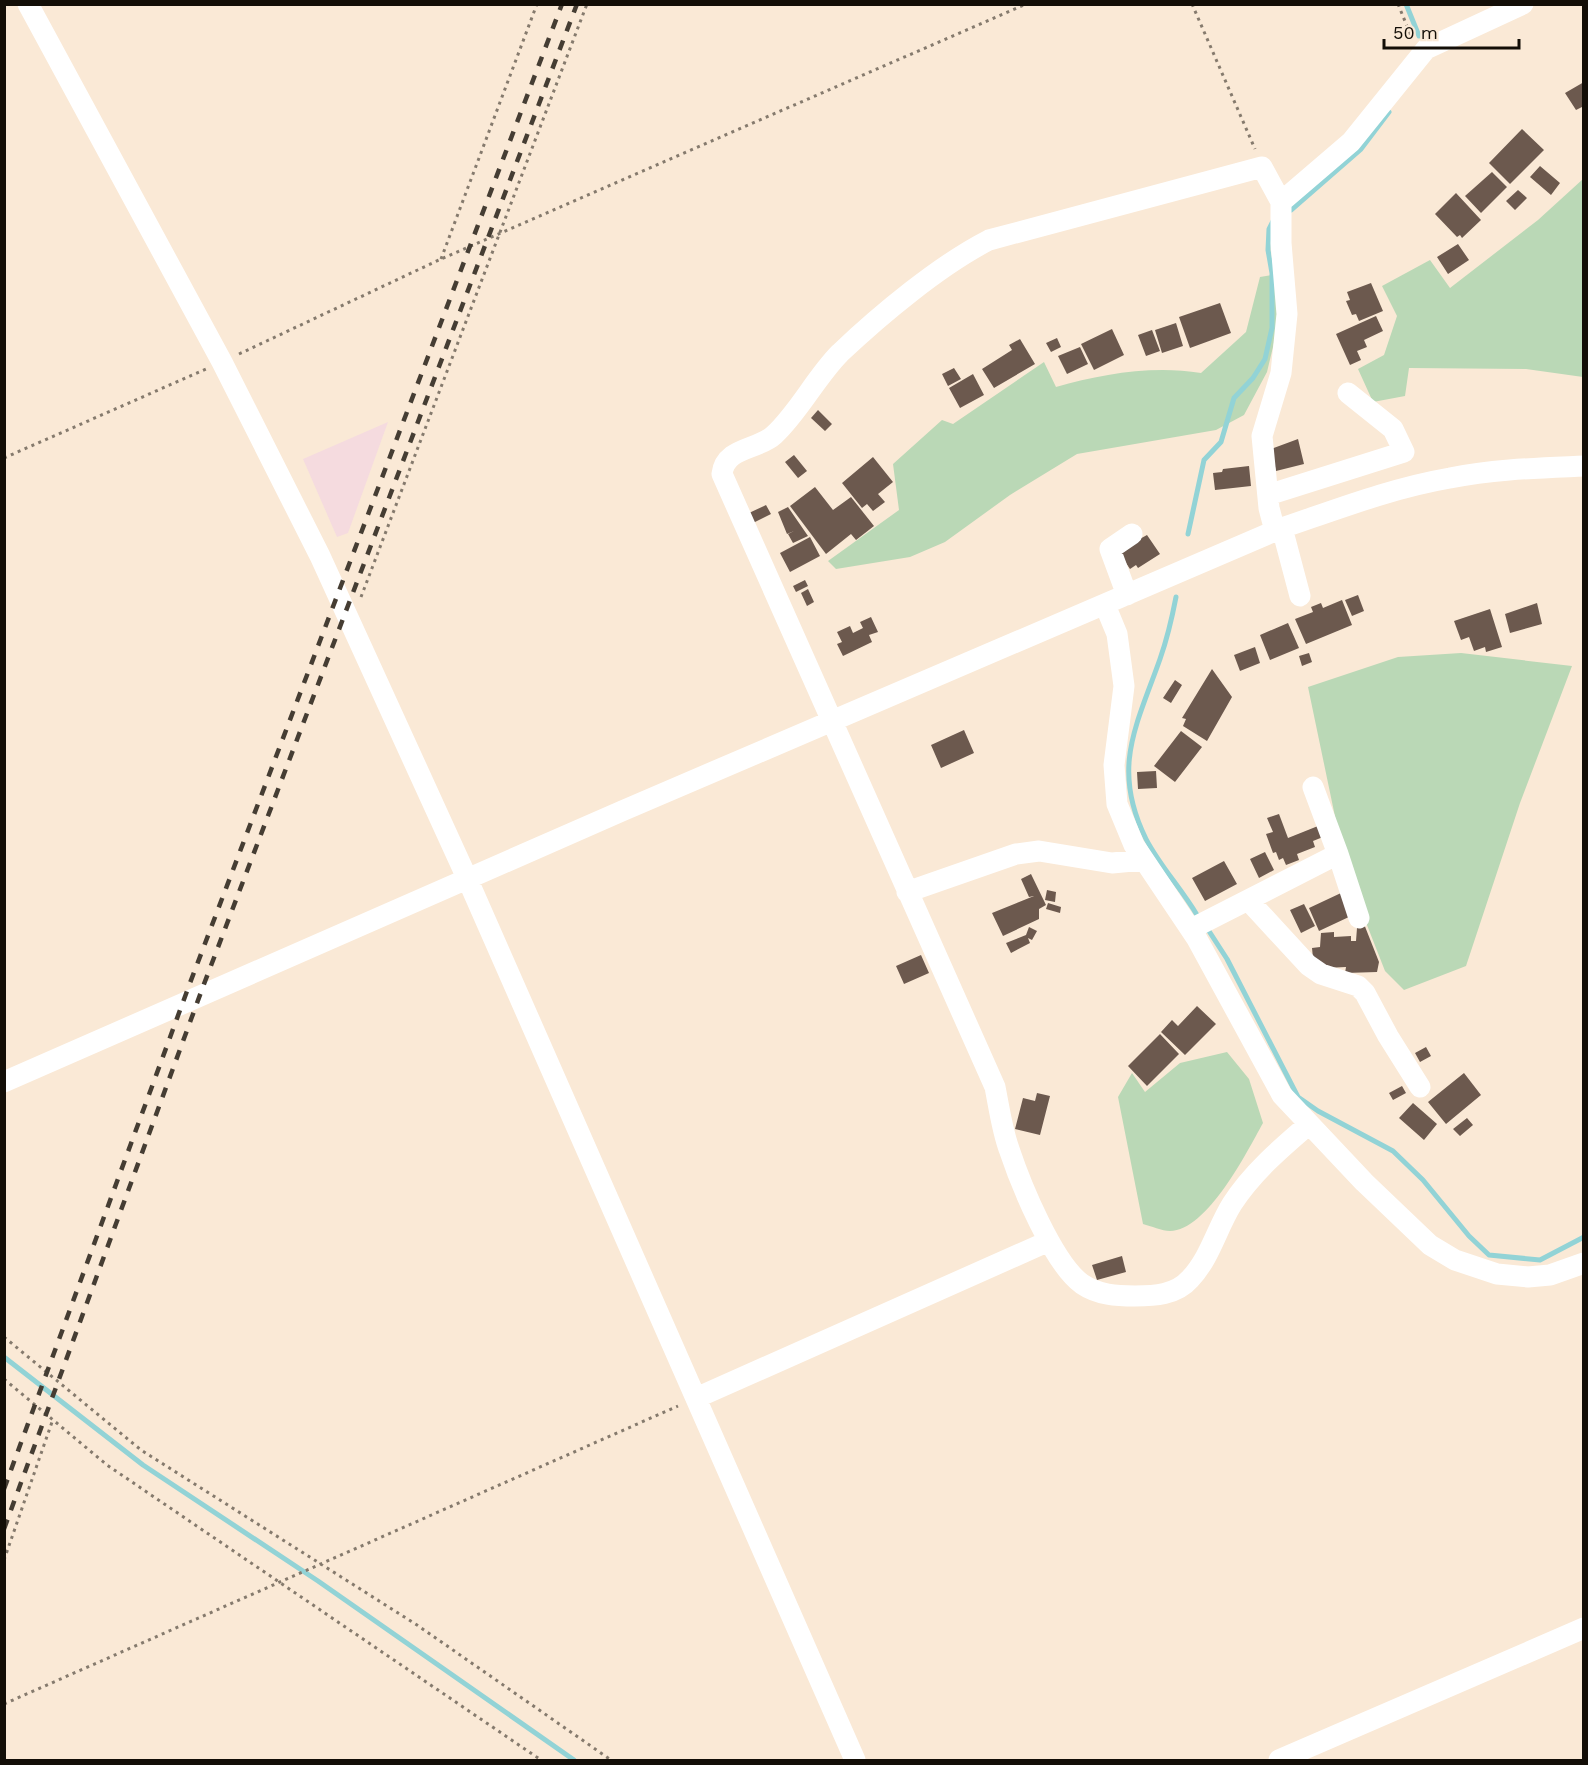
<svg xmlns="http://www.w3.org/2000/svg" width="1588" height="1765" font-family="'Work Sans',sans-serif">
<rect width="100%" height="100%" fill="#fae9d6"/>
<path fill="#f5dbdf" d="M388,422L348,533L337,537L303,459Z"/>
<path fill="#bad8b6" d="M1583,179V377L1526,369L1409,368L1405,396L1373,402L1358,369L1384,355L1397,316L1382,286L1430,260L1450,288L1538,220Z
M1278,274V326L1267,372L1244,415L1216,430L1077,454L1010,495L945,542L910,557L836,569L828,561L899,510L893,464L942,420L953,424L1044,362L1056,387C1101,374 1153,365 1201,373L1246,332L1260,277Z
M1461,653L1572,666L1520,803L1466,966L1404,990L1385,971L1347,874L1308,687L1398,657Z
M1227,1052L1249,1079L1263,1123C1247,1152 1207,1231 1170,1231C1162,1231 1151,1226 1143,1224L1118,1097L1132,1073L1145,1092L1180,1063Z"/>
<g fill="none" stroke-linecap="round" stroke-linejoin="round">
<path stroke="#92d3d6" stroke-width="5" d="M1406,4L1419,36
M1291,210L1361,149L1389,112
M1188,534L1204,460L1221,442L1234,398L1253,378L1265,359L1272,328V273L1268,250L1269,229L1273,221
M1176,597C1172,618 1167,639 1160,659C1136,727 1111,768 1146,839C1160,866 1181,888 1197,915
M1207,928L1227,959L1298,1097L1318,1111L1393,1151L1423,1180L1469,1236L1489,1255L1540,1260L1584,1237
M4,1357L143,1465L318,1581L574,1760"/>
</g>
<path fill="#6c594e" d="M1584,82V106L1576,110L1565,93Z
M1522,129L1544,150L1510,184L1489,163Z
M1540,166L1560,183L1551,195L1530,177Z
M1492,172L1507,187L1481,213L1465,196Z
M1518,190L1527,198L1515,210L1506,201Z
M1456,193L1481,220L1462,238L1460,235L1457,237L1435,214Z
M1458,244L1469,260L1448,274L1437,257Z
M1371,283L1383,311L1359,321L1356,314L1352,315L1346,301L1350,300L1347,292Z
M1220,303L1231,333L1190,348L1179,317Z
M1376,316L1383,331L1364,340L1367,347L1357,351L1361,360L1350,365L1336,334Z
M1176,323L1183,346L1162,353L1155,330Z
M1112,329L1124,355L1094,370L1081,344Z
M1152,330L1160,351L1146,356L1138,335Z
M1057,338L1061,347L1051,352L1046,343Z
M1020,339L1035,364L994,388L982,369L1012,350L1009,345Z
M1080,347L1088,364L1067,374L1058,356Z
M954,368L961,379L948,386L942,374Z
M973,374L984,395L960,408L949,388Z
M818,410L832,424L825,431L811,418Z
M1298,439L1304,464L1276,471L1271,449Z
M794,455L807,471L798,478L785,462Z
M873,457L893,482L878,494L885,502L873,511L867,504L862,508L842,483Z
M1249,466L1251,486L1215,490L1213,473L1222,472L1223,469Z
M815,487L833,510L851,497L874,526L856,540L851,534L826,554L790,506Z
M766,505L771,514L753,523L749,513Z
M788,507L808,536L793,543L788,534L794,531L787,534L778,512Z
M1147,535L1160,554L1138,568L1136,565L1130,569L1118,551Z
M810,537L820,556L790,572L780,553Z
M805,580L808,586L796,592L793,586Z
M808,589L814,602L807,606L801,593Z
M1358,595L1364,611L1352,616L1345,600Z
M1342,600L1352,625L1306,644L1295,619L1313,612L1311,607L1321,603L1323,608Z
M1537,603L1542,624L1510,633L1505,614Z
M1490,609L1502,647L1486,652L1485,647L1474,651L1469,637L1461,640L1454,621Z
M871,617L878,632L869,635L872,642L843,656L837,644L842,642L837,632L850,626L853,633L863,628L860,622Z
M1288,623L1299,648L1270,660L1260,635Z
M1255,647L1260,663L1240,671L1234,655Z
M1309,653L1312,662L1302,666L1299,656Z
M1212,669L1232,697L1207,741L1183,726L1186,719L1182,718Z
M1175,680L1182,685L1171,703L1163,698Z
M964,730L974,753L941,768L931,745Z
M1181,731L1202,747L1175,782L1154,766Z
M1156,771L1157,788L1138,789L1137,772Z
M1279,814L1288,838L1318,826L1323,837L1313,841L1315,847L1297,854L1299,860L1286,865L1283,858L1279,860L1276,852L1273,853L1266,834L1273,832L1267,818Z
M1265,852L1274,870L1259,878L1250,859Z
M1224,861L1237,884L1205,901L1192,878Z
M1031,874L1046,905L1039,909V919L1003,936L992,913L1034,896L1029,897L1021,879Z
M1047,890L1056,892L1055,902L1045,900Z
M1341,893L1351,916L1319,931L1309,908Z
M1048,903L1061,907L1060,913L1046,909Z
M1304,904L1315,926L1301,933L1290,910Z
M1364,924L1379,962L1377,972L1345,973L1346,967L1325,968L1313,958L1312,948L1320,947L1321,933L1334,932V937L1351,936V941H1356L1357,928Z
M1029,927L1037,931L1032,940L1028,938L1030,943L1011,953L1006,943L1026,935Z
M921,955L929,973L904,984L896,966Z
M1197,1006L1216,1024L1185,1055L1161,1032L1172,1020L1178,1026Z
M1160,1034L1179,1054L1147,1086L1128,1066Z
M1426,1047L1431,1056L1420,1062L1415,1053Z
M1464,1073L1481,1095L1446,1124L1428,1102Z
M1402,1086L1406,1093L1393,1100L1389,1093Z
M1037,1093L1050,1096L1040,1135L1015,1129L1023,1098L1035,1101Z
M1413,1103L1437,1124L1424,1140L1399,1118Z
M1467,1118L1473,1125L1460,1136L1453,1129Z
M1122,1256L1126,1272L1097,1280L1092,1265Z"/>
<g fill="none" stroke-linecap="round" stroke-linejoin="round">
<path stroke="#857a6d" stroke-width="3" stroke-dasharray="3 4.5" stroke-linecap="butt" d="M1192,4L1255,149
M1398,4L1411,36
M441,259L537,4
M239,354L441,259L1026,4
M4,458L206,369
M361,597L587,4
M4,1337L141,1450L417,1625L611,1760
M4,1379L107,1465L541,1760
M4,1560L52,1422
M4,1704L678,1406"/>
<path stroke="#fff" stroke-width="21" d="M28,4L222,362L320,556L467,878L855,1760
M1281,202L1351,142L1426,49L1523,4
M1268,495L1404,452L1393,429L1348,393
M1282,528L1300,596
M1275,531L1269,508L1262,436L1281,373L1287,314L1281,243V202L1262,167L989,240C940,265 880,315 840,353C816,377 799,412 774,435C758,450 725,447 722,474L995,1087C999,1107 1002,1130 1009,1149C1021,1185 1053,1263 1082,1284C1098,1295 1117,1296 1135,1296C1154,1296 1176,1295 1190,1279C1210,1258 1217,1228 1232,1204C1252,1173 1280,1149 1308,1125
M1127,595L1110,549L1132,534
M1105,605L1117,634L1124,686L1114,765L1117,804L1134,845L1197,939L1282,1095L1364,1182L1430,1245L1455,1260L1497,1274L1528,1277L1550,1275L1584,1263
M1338,854L1359,918
M907,892L1016,854L1039,851L1112,863L1144,860
M1248,900L1308,965L1321,974L1358,986L1365,993L1388,1036L1420,1087
M1191,929L1338,854L1313,787
M4,1082L622,811L1282,528C1338,509 1392,488 1450,478C1494,469 1539,468 1584,466
M696,1398L1049,1241
M1279,1760L1584,1628"/>
<path stroke="#453d33" stroke-width="4.5" stroke-dasharray="10 10" stroke-linecap="butt" d="M4,1489L190,983L562,4
M4,1529L204,984L577,4"/>
</g>
<rect width="1588" height="1765" fill="none" stroke="#130e07" stroke-width="12"/>
<path d="M1384 39v9h135v-9" fill="none" stroke="#130e07" stroke-width="3"/>
<text x="1393" y="39" font-size="18" fill="#130e07" stroke="#fae9d6" stroke-width="4.5" paint-order="stroke">50 m</text>
</svg>
